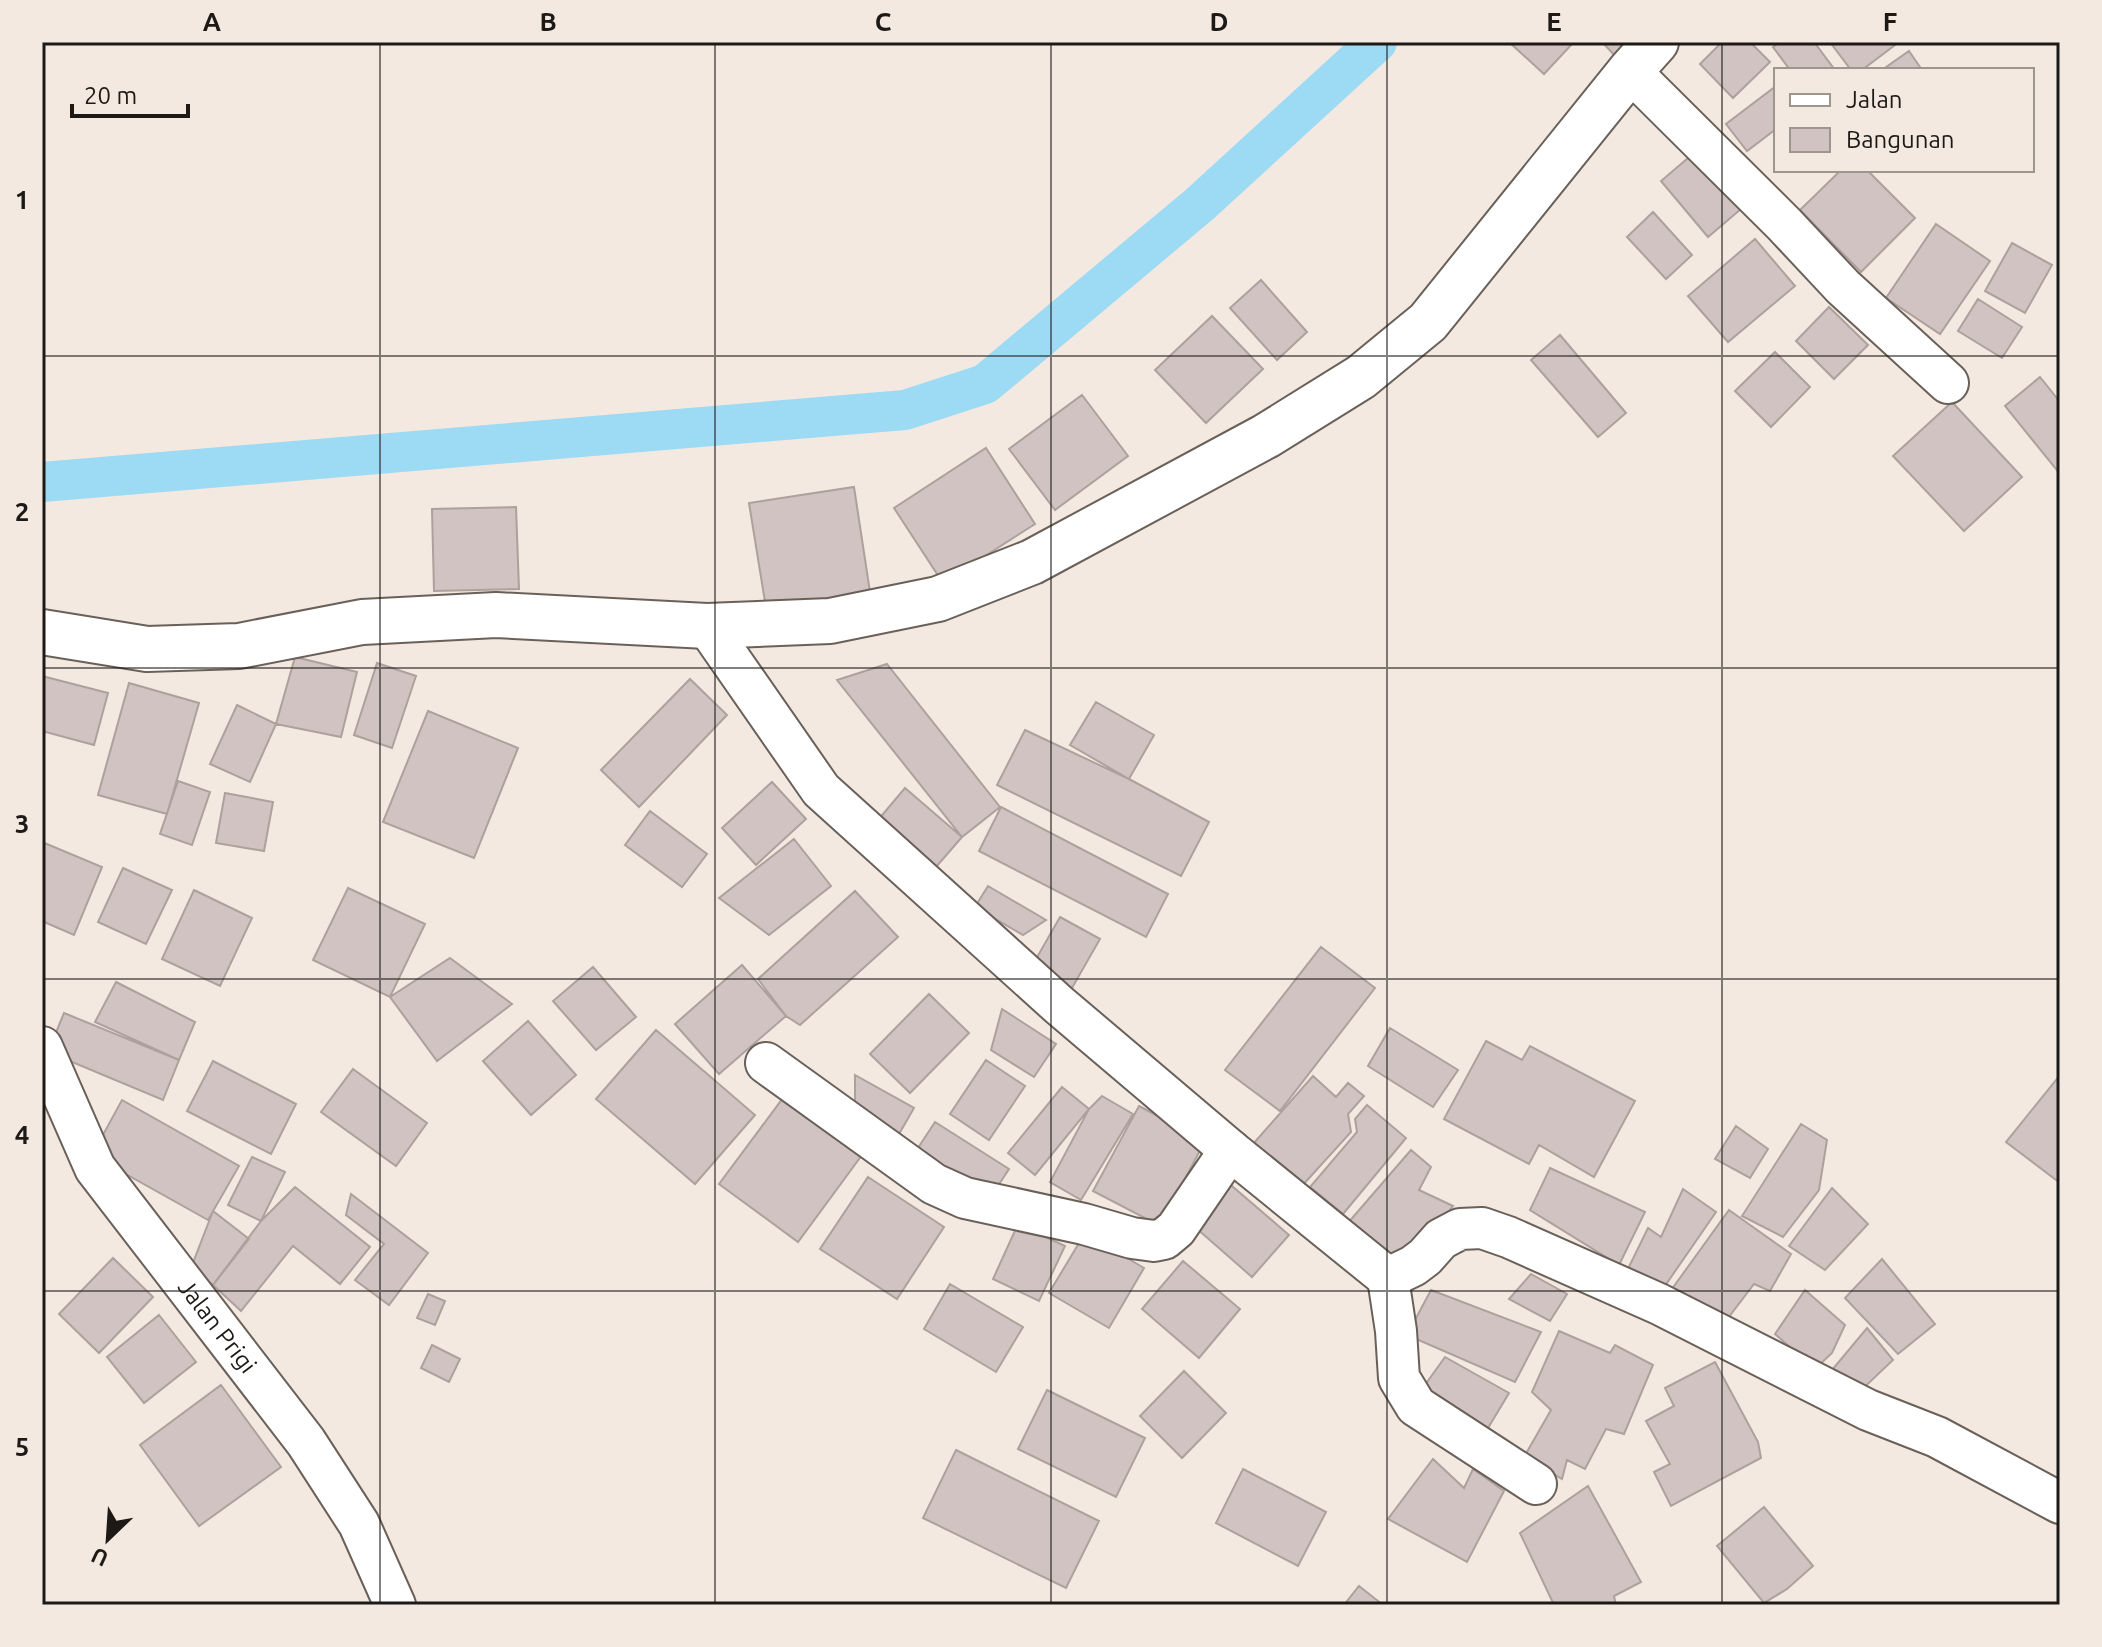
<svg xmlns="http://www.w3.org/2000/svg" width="2102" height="1647" font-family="Ubuntu,sans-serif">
<rect width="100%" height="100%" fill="#f3e9e0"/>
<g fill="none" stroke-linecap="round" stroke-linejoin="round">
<path stroke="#9ddbf5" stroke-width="40" d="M42,482L905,410L985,384L1200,204L1377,42"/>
</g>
<path fill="#d1c3c1" stroke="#ada09d" stroke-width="2" d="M1509,42H1572L1573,43L1544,74Z
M1602,42H1637L1618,59Z
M1722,42H1750L1770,62L1733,98L1700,64Z
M1780,42H1814L1835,70H1790L1773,47Z
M1830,42H1899L1862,70H1851Z
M1909,51L1922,70H1882Z
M1776,86V129L1747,151L1726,124Z
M1694,153L1741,209L1708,237L1661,181Z
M1841,170H1867L1915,218L1861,272L1800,210Z
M1653,212L1692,255L1666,279L1627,237Z
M1936,224L1990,261L1940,334L1886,298Z
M1755,239L1795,286L1728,342L1688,296Z
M2012,243L2052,265L2025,313L1985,291Z
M1261,280L1307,332L1277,360L1230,308Z
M1978,299L2022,327L2002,358L1958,331Z
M1829,307L1868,345L1834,379L1796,341Z
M1212,316L1263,369L1206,423L1155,370Z
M1560,335L1626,413L1598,437L1531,360Z
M1775,352L1810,387L1771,427L1735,391Z
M2040,377L2060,402V474L2005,406Z
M1082,395L1128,456L1055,510L1009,449Z
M1952,402L2022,477L1964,531L1893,456Z
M986,448L1035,524L943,583L894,508Z
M854,487L870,592L766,608L749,503Z
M516,507L519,589L434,591L432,509Z
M295,657L357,672L341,737L276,724Z
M377,663L416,676L392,748L354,735Z
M887,664L1000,807L962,837L837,680Z
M42,676L108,693L94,745L42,731Z
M690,679L727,715L639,807L601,770Z
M129,683L199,703L167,814L98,795Z
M1096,702L1154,735L1129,779L1070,745Z
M237,705L276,724L250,782L210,764Z
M428,711L518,748L474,858L383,822Z
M1025,730L1129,779L1209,822L1181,876L997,785Z
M178,781L210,792L192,845L160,834Z
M772,782L806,819L756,865L722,828Z
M905,788L962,837L929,875L873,826Z
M225,793L273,802L264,851L216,843Z
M1001,807L1168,894L1146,937L979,851Z
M650,811L707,854L682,887L625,845Z
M794,839L831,886L769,935L719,898Z
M42,842L102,867L74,935L42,921Z
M123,868L172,890L146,944L98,922Z
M988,886L1046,920L1023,935L975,907Z
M348,888L425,924L390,997L313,960Z
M194,890L252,918L220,986L162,959Z
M855,891L898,937L800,1025L786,1016L758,979Z
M1060,917L1100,939L1072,988L1032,966Z
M1321,947L1375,988L1280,1111L1225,1070Z
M450,958L512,1004L437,1061L390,997Z
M742,965L786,1016L719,1074L675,1024Z
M593,967L636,1017L596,1050L553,1001Z
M116,982L195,1022L179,1060L95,1022Z
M929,994L969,1033L910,1093L870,1054Z
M1002,1009L1056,1044L1034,1077L991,1050Z
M64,1013L179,1060L163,1100L48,1052Z
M528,1021L576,1075L531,1115L483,1061Z
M1390,1028L1458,1070L1433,1107L1368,1066Z
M656,1030L755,1115L695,1184L596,1099Z
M1486,1041L1522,1060L1530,1046L1635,1101L1594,1177L1539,1145L1529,1164L1444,1119Z
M986,1060L1025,1086L989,1140L950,1114Z
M213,1061L296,1104L271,1154L187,1111Z
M353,1069L427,1123L396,1166L321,1112Z
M855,1075L914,1108L899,1134L855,1108Z
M2060,1075V1183L2006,1142Z
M1313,1076L1336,1097L1348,1083L1364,1096L1348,1114L1351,1132L1301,1187L1253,1144Z
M1062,1087L1089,1109L1035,1175L1008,1153Z
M1102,1096L1133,1114L1081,1200L1050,1182L1089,1109Z
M783,1098L862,1155L798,1242L719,1184Z
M122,1100L239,1166L208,1220L92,1155Z
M1367,1105L1406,1138L1343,1214L1310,1187L1357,1132L1355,1119Z
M1139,1106L1205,1141L1160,1226L1093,1191Z
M935,1122L1009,1169L990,1198L916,1151Z
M1801,1124L1827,1140L1819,1190L1783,1237L1742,1216Z
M1736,1126L1768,1149L1750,1178L1715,1159Z
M1411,1150L1431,1167L1419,1190L1453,1206L1427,1240L1404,1263L1341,1231Z
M252,1157L285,1172L261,1221L228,1205Z
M1550,1168L1645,1212L1619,1265L1530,1210Z
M868,1177L944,1227L897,1299L820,1249Z
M1225,1180L1289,1235L1252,1277L1188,1221Z
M295,1187L370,1247L340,1284L293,1246L241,1311L213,1285L261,1221Z
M1832,1188L1868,1224L1825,1270L1789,1246Z
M1683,1189L1716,1212L1658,1296L1622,1281L1648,1228L1661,1237Z
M351,1194L428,1253L389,1305L355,1280L384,1244L346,1215Z
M1729,1210L1791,1254L1770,1291L1754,1284L1719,1330L1664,1300Z
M213,1211L249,1239L213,1285L191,1268Z
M1018,1224L1065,1246L1039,1301L993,1279Z
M1085,1233L1144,1268L1109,1328L1049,1293Z
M113,1258L153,1297L99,1353L59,1314Z
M1882,1259L1935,1324L1898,1354L1845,1298Z
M1183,1261L1240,1309L1199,1358L1142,1309Z
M1531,1274L1567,1294L1550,1321L1509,1299Z
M950,1284L1023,1327L996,1372L924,1329Z
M1431,1290L1541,1332L1515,1382L1407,1335Z
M1805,1290L1845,1325L1832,1353L1815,1369L1775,1334Z
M428,1294L445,1301L435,1325L417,1318Z
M159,1315L196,1362L144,1403L107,1357Z
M1867,1328L1893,1360L1852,1399L1827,1376Z
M1559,1331L1610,1353L1615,1345L1653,1365L1624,1434L1606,1429L1585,1469L1567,1460L1562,1479L1524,1457L1551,1410L1532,1392Z
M432,1345L460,1359L449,1382L421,1368Z
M1445,1357L1509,1393L1485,1433L1420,1392Z
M1715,1362L1758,1442L1761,1458L1671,1506L1654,1472L1670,1464L1646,1421L1674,1406L1665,1388Z
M1184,1371L1226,1413L1182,1458L1140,1416Z
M221,1385L281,1467L199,1526L140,1445Z
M1047,1390L1145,1438L1116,1497L1018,1449Z
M956,1450L1099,1521L1066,1588L923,1518Z
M1433,1459L1464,1488L1473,1469L1504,1491L1467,1562L1388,1519Z
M1243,1469L1326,1512L1298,1566L1216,1523Z
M1588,1486L1641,1582L1614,1596L1616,1605H1554L1520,1533Z
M1764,1507L1813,1566L1787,1589L1764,1603L1717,1546Z
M1359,1586L1383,1605H1344Z"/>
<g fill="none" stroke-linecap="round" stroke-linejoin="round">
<defs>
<g id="minor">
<path d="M1630,71L1784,224L1843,287L1948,383"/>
<path d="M707,626L821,790L1059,1005L1230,1150L1388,1278L1413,1266L1425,1257L1441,1239L1460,1229L1482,1228L1508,1237L1659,1304L1868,1410L1937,1437L2060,1503"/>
<path id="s1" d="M42,1047L95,1168L306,1442L359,1524L395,1605"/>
<path d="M766,1063L934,1184L965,1198L1084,1224L1132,1238L1154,1241L1164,1239L1176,1229L1230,1150"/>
<path d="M1388,1278L1396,1331L1399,1378L1416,1406L1536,1484"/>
</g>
<path id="major" d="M42,632L147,649L239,646L362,622L496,615L707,626L830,621L938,599L1032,562L1266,436L1361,377L1428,322L1630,71L1656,42"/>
</defs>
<use href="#minor" stroke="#696059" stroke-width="44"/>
<use href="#major" stroke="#696059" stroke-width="48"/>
<use href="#minor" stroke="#fff" stroke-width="40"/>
<use href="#major" stroke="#fff" stroke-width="44"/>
</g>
<path fill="none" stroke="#1c1916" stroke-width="2" stroke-opacity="0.55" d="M380,42V1605M715,42V1605M1051,42V1605M1387,42V1605M1722,42V1605M42,356H2060M42,668H2060M42,979H2060M42,1291H2060"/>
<g text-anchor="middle" stroke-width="8" stroke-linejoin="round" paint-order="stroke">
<g font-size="24" fill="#1c1916" stroke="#f3e9e0">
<text dy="8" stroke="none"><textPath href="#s1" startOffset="332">Jalan Prigi</textPath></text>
</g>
</g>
<rect width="2102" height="1647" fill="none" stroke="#f3e9e0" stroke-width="88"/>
<rect x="1774" y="68" width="260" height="104" fill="#f3e9e0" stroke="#9d968f" stroke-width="2"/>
<rect x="1790" y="94" width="40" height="12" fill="#ffffff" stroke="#9d968f" stroke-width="2"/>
<text x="1846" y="108" font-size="24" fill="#1c1916">Jalan</text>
<rect x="1790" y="128" width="40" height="24" fill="#d1c3c1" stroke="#9d968f" stroke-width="2"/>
<text x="1846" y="148" font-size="24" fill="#1c1916">Bangunan</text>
<g transform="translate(108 1539) rotate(205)" stroke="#f3e9e0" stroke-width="6" paint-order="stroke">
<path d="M0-6L14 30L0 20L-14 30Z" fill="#1c1916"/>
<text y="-12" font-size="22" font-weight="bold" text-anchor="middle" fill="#1c1916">U</text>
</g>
<path d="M72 104v12h116v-12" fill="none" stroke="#1c1916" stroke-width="4"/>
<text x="84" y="104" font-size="24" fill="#1c1916" stroke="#f3e9e0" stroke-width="6" paint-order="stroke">20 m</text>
<rect x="44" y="44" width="2014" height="1559" fill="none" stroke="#1c1916" stroke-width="3"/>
<g font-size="26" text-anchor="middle" font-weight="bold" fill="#1c1916">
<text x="212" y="31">A</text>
<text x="548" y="31">B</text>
<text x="883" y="31">C</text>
<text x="1219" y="31">D</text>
<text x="1554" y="31">E</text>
<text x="1890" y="31">F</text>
<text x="22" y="209">1</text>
<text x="22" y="521">2</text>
<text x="22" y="833">3</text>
<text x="22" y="1144">4</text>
<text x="22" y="1456">5</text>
</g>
</svg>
